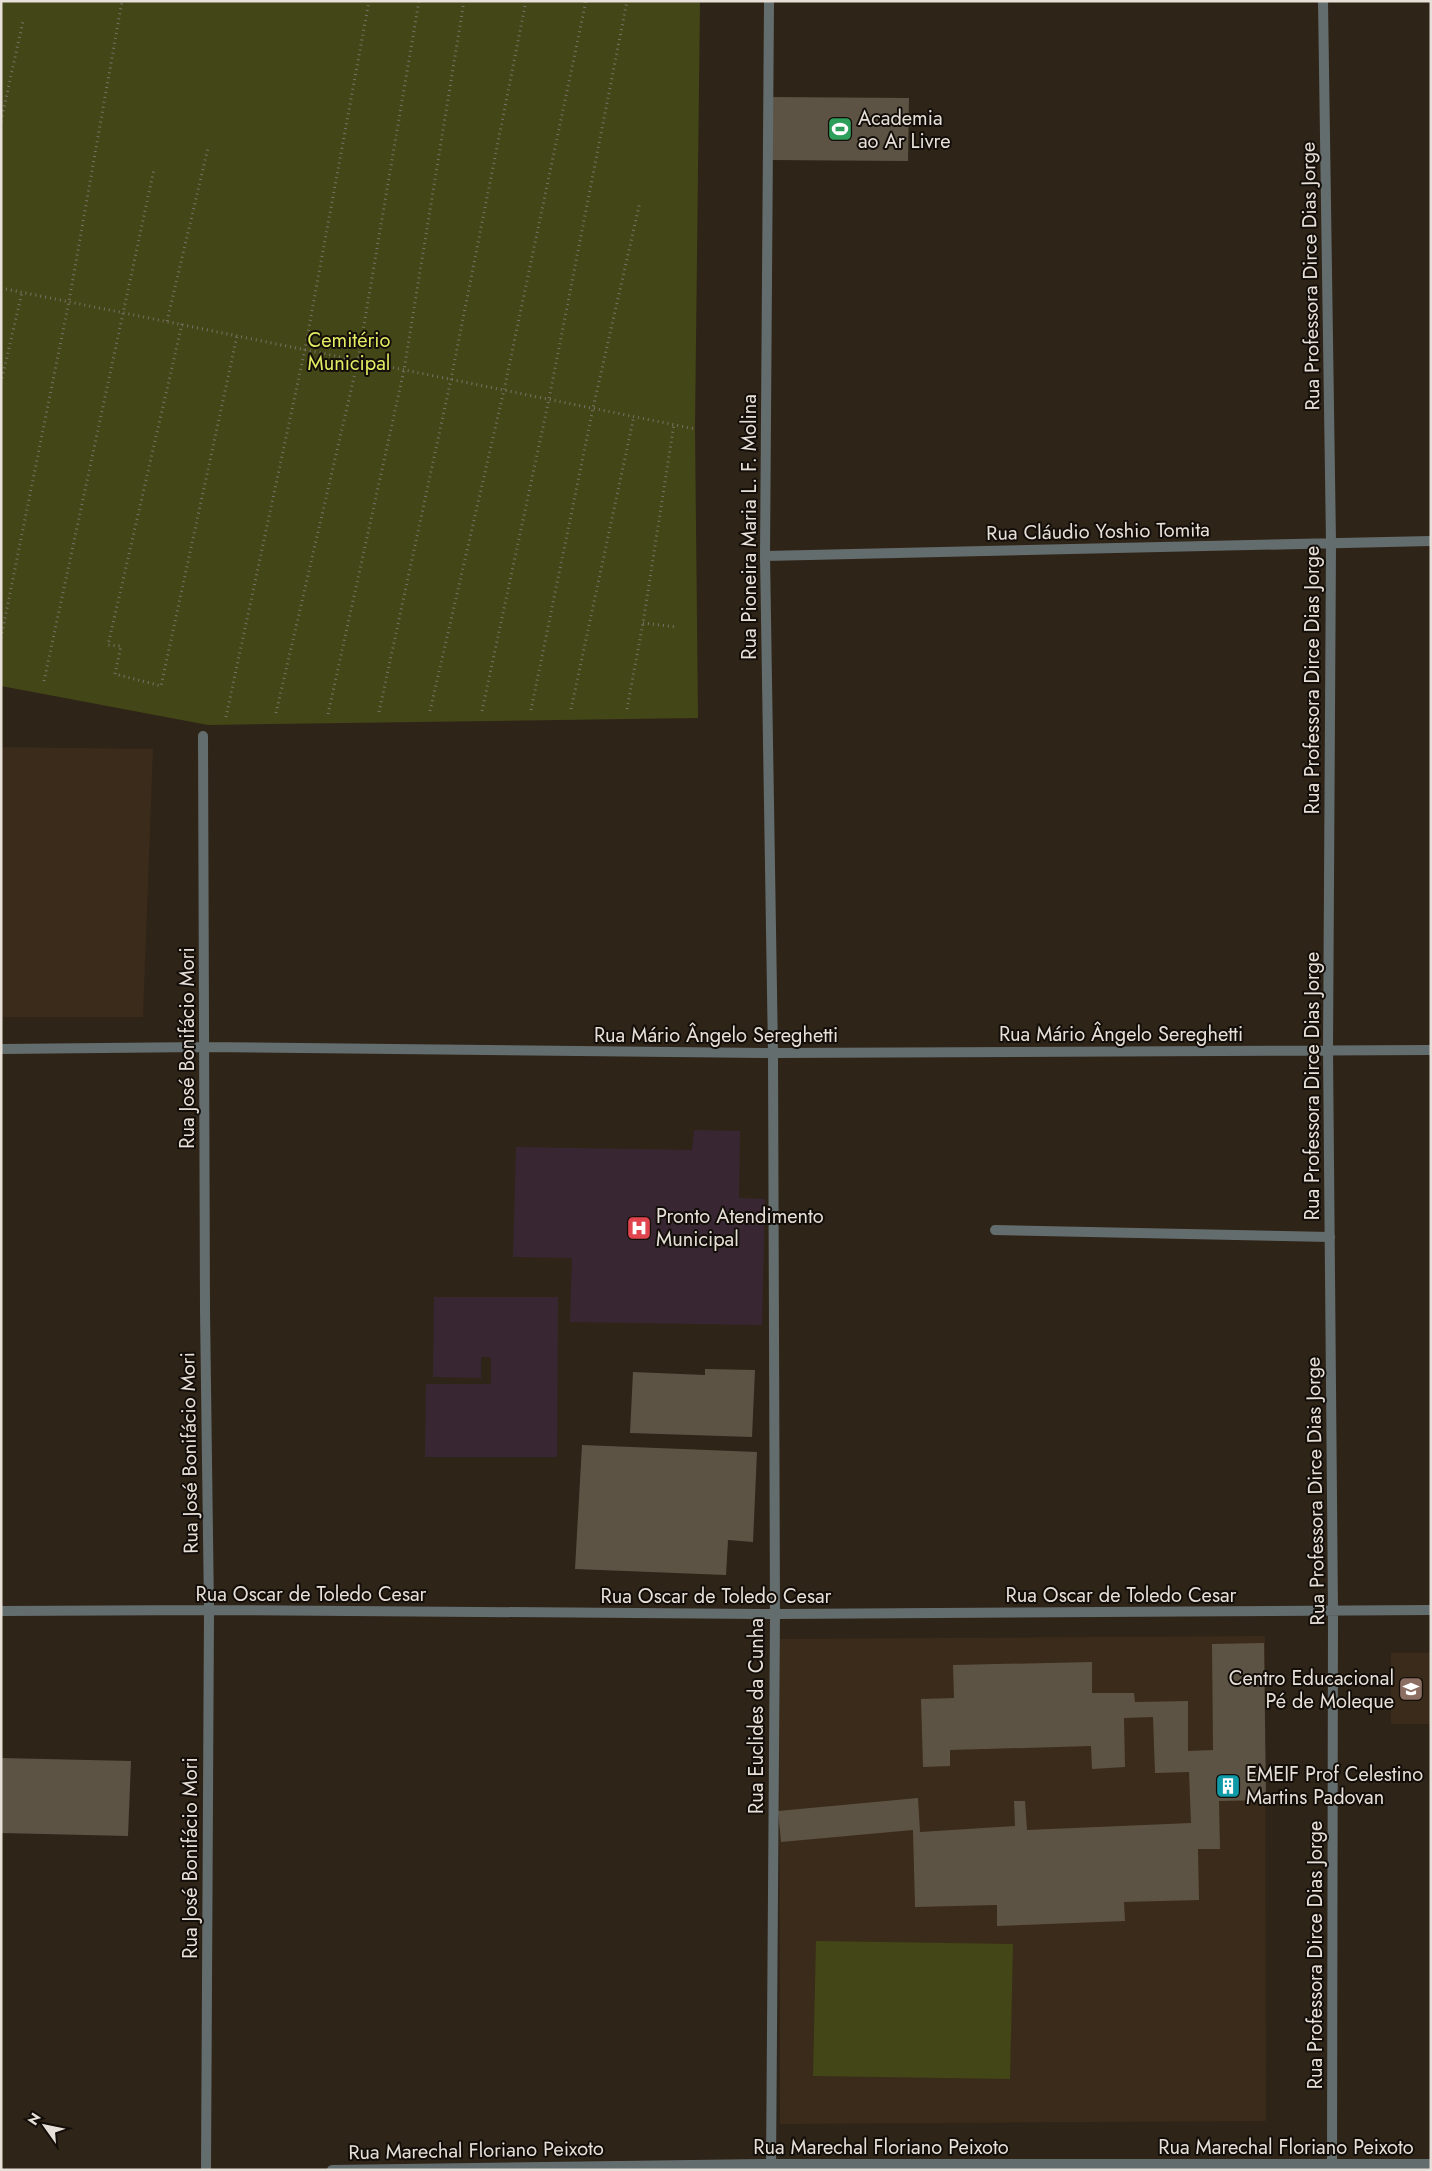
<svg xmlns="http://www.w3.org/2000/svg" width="1432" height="2171" font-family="Jost,sans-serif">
<rect width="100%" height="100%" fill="#2f2418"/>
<path fill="#3b2b1a" d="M1,747L153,749L143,1017H1Z
M1265,1636L1266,2121L780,2124L779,1639Z
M1391,1653H1431V1724H1391Z"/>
<path fill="#382732" d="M694,1130L740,1131L739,1198L765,1199L762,1325L570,1322L572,1258L513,1257L516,1147L692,1150Z
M434,1297H558L557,1457H425L426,1384H491V1357H481V1378L433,1377Z"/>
<path fill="#434616" d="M1,1H700L695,428L698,718L208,725L1,686Z
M816,1941L1013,1944L1010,2079L813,2076Z"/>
<path fill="#5d5344" d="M771,97L909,98L908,161L770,160Z
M705,1369L755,1370L752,1437L630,1433L633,1372L705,1375Z
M582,1445L757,1452L753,1542L728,1540L726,1575L575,1569Z
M1264,1643L1266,1800L1219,1801L1220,1849H1198L1199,1900L1124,1902L1125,1921L997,1926V1905L915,1907L913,1830L781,1842L778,1811L918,1798L920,1832L1015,1826L1014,1801H1025L1027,1830L1191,1823L1189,1772L1155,1773L1153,1717L1124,1718L1125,1767L1092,1769L1091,1746L950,1750V1766L923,1767L921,1699L954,1698L953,1665L1092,1662V1693H1134L1135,1702L1188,1701V1751L1213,1750L1212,1644Z
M1,1758L131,1761L128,1836L1,1833Z"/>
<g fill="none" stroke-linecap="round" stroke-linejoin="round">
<path stroke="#7a7167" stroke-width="3" stroke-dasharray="1 4" stroke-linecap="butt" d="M1,121L23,21
M1,288L695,429
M167,321L208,148
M182,324L108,645L121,646L115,674L161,686L237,336
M1,383L22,292
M643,623L676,627
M1,638L69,301L122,1
M44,681L154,169
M571,709L634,416
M627,709L643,623L674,424
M531,710L593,408L640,202
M430,711L504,390L586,1
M482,711L549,399L627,1
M379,712L451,379L526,1
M276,713L358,360L419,1
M328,714L404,370L464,1
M226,717L305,349L369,1"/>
<path stroke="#646d6e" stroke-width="10" d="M995,1230L1330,1237"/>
<path stroke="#646d6e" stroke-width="10" d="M769,1L765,556L773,1053L775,1614L771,2170
M1323,1L1331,543L1328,1050L1333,1611L1332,2170
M765,556L1431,541
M203,736L205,1311L209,1610L206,2170
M1,1049L204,1047L773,1053L1431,1050
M1,1611L209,1610L775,1614L1431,1610
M332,2170L771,2164H1431"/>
</g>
<defs>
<symbol id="stadium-square" viewBox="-11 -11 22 22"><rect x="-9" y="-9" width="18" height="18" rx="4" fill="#2e9e5b" stroke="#130e09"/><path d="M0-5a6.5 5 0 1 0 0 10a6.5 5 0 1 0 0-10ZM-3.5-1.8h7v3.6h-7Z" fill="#fff"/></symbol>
<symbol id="hospital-square" viewBox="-11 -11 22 22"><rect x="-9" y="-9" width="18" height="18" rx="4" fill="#e0444e" stroke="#130e09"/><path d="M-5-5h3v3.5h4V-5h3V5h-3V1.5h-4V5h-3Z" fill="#fff"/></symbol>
<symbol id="school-square" viewBox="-11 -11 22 22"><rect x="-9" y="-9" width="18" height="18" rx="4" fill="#8d6e63" stroke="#130e09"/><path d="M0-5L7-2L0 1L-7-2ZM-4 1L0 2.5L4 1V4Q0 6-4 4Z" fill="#fff"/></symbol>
<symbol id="building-square" viewBox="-11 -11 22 22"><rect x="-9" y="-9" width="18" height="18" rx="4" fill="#0f9aa8" stroke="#130e09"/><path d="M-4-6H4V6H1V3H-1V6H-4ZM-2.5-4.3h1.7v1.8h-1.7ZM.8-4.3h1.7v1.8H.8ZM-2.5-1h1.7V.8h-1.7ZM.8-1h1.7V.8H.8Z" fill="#fff"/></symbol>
</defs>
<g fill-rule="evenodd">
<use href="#stadium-square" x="826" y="115" width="28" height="28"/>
<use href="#hospital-square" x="625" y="1214" width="28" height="28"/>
<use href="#school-square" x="1397" y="1675" width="28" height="28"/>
<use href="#building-square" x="1214" y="1772" width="28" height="28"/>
</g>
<g text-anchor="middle" stroke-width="4" stroke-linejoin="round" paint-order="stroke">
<g font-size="20" fill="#e7e0d8" stroke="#130e09" text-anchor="start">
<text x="858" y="125">Academia<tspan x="858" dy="23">ao Ar Livre</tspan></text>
<text x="656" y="1223">Pronto Atendimento<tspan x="656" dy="23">Municipal</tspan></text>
<text x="1394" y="1685" text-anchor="end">Centro Educacional<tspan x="1394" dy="23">Pé de Moleque</tspan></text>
<text x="1246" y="1781">EMEIF Prof Celestino<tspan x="1246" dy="23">Martins Padovan</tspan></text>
</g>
<g font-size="20" fill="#e7e0d8" stroke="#130e09">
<text transform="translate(1310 276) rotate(-91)" y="7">Rua Professora Dirce Dias Jorge</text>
<text transform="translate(749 527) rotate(-90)" y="7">Rua Pioneira Maria L. F. Molina</text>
<text transform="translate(1098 531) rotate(-1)" y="7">Rua Cláudio Yoshio Tomita</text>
<text transform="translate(1312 680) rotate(-90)" y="7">Rua Professora Dirce Dias Jorge</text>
<text x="1121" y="1041">Rua Mário Ângelo Sereghetti</text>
<text x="716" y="1042">Rua Mário Ângelo Sereghetti</text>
<text transform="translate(187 1048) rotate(-90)" y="7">Rua José Bonifácio Mori</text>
<text transform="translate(1312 1086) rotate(-90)" y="7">Rua Professora Dirce Dias Jorge</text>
<text transform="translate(189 1453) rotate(-91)" y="7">Rua José Bonifácio Mori</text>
<text transform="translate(1315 1491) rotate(-91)" y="7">Rua Professora Dirce Dias Jorge</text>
<text x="311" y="1601">Rua Oscar de Toledo Cesar</text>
<text x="1121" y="1602">Rua Oscar de Toledo Cesar</text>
<text x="716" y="1603">Rua Oscar de Toledo Cesar</text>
<text transform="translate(756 1716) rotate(-90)" y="7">Rua Euclides da Cunha</text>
<text transform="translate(190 1858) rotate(-90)" y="7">Rua José Bonifácio Mori</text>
<text transform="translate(1315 1955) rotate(-90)" y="7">Rua Professora Dirce Dias Jorge</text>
<text x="881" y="2154">Rua Marechal Floriano Peixoto</text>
<text x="1286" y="2154">Rua Marechal Floriano Peixoto</text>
<text transform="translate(476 2150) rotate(-1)" y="7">Rua Marechal Floriano Peixoto</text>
</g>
<g font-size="20" fill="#e4ed63" stroke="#130e09">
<text x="349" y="347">Cemitério<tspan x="349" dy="23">Municipal</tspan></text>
</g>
</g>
<rect width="1432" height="2171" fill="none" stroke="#e7e0d8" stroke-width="5"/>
<g transform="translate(45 2126) rotate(303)" stroke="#130e09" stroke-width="4" paint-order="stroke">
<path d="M0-4L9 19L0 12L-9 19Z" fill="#e7e0d8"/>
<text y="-8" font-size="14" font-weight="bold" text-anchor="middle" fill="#e7e0d8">N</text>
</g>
</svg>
